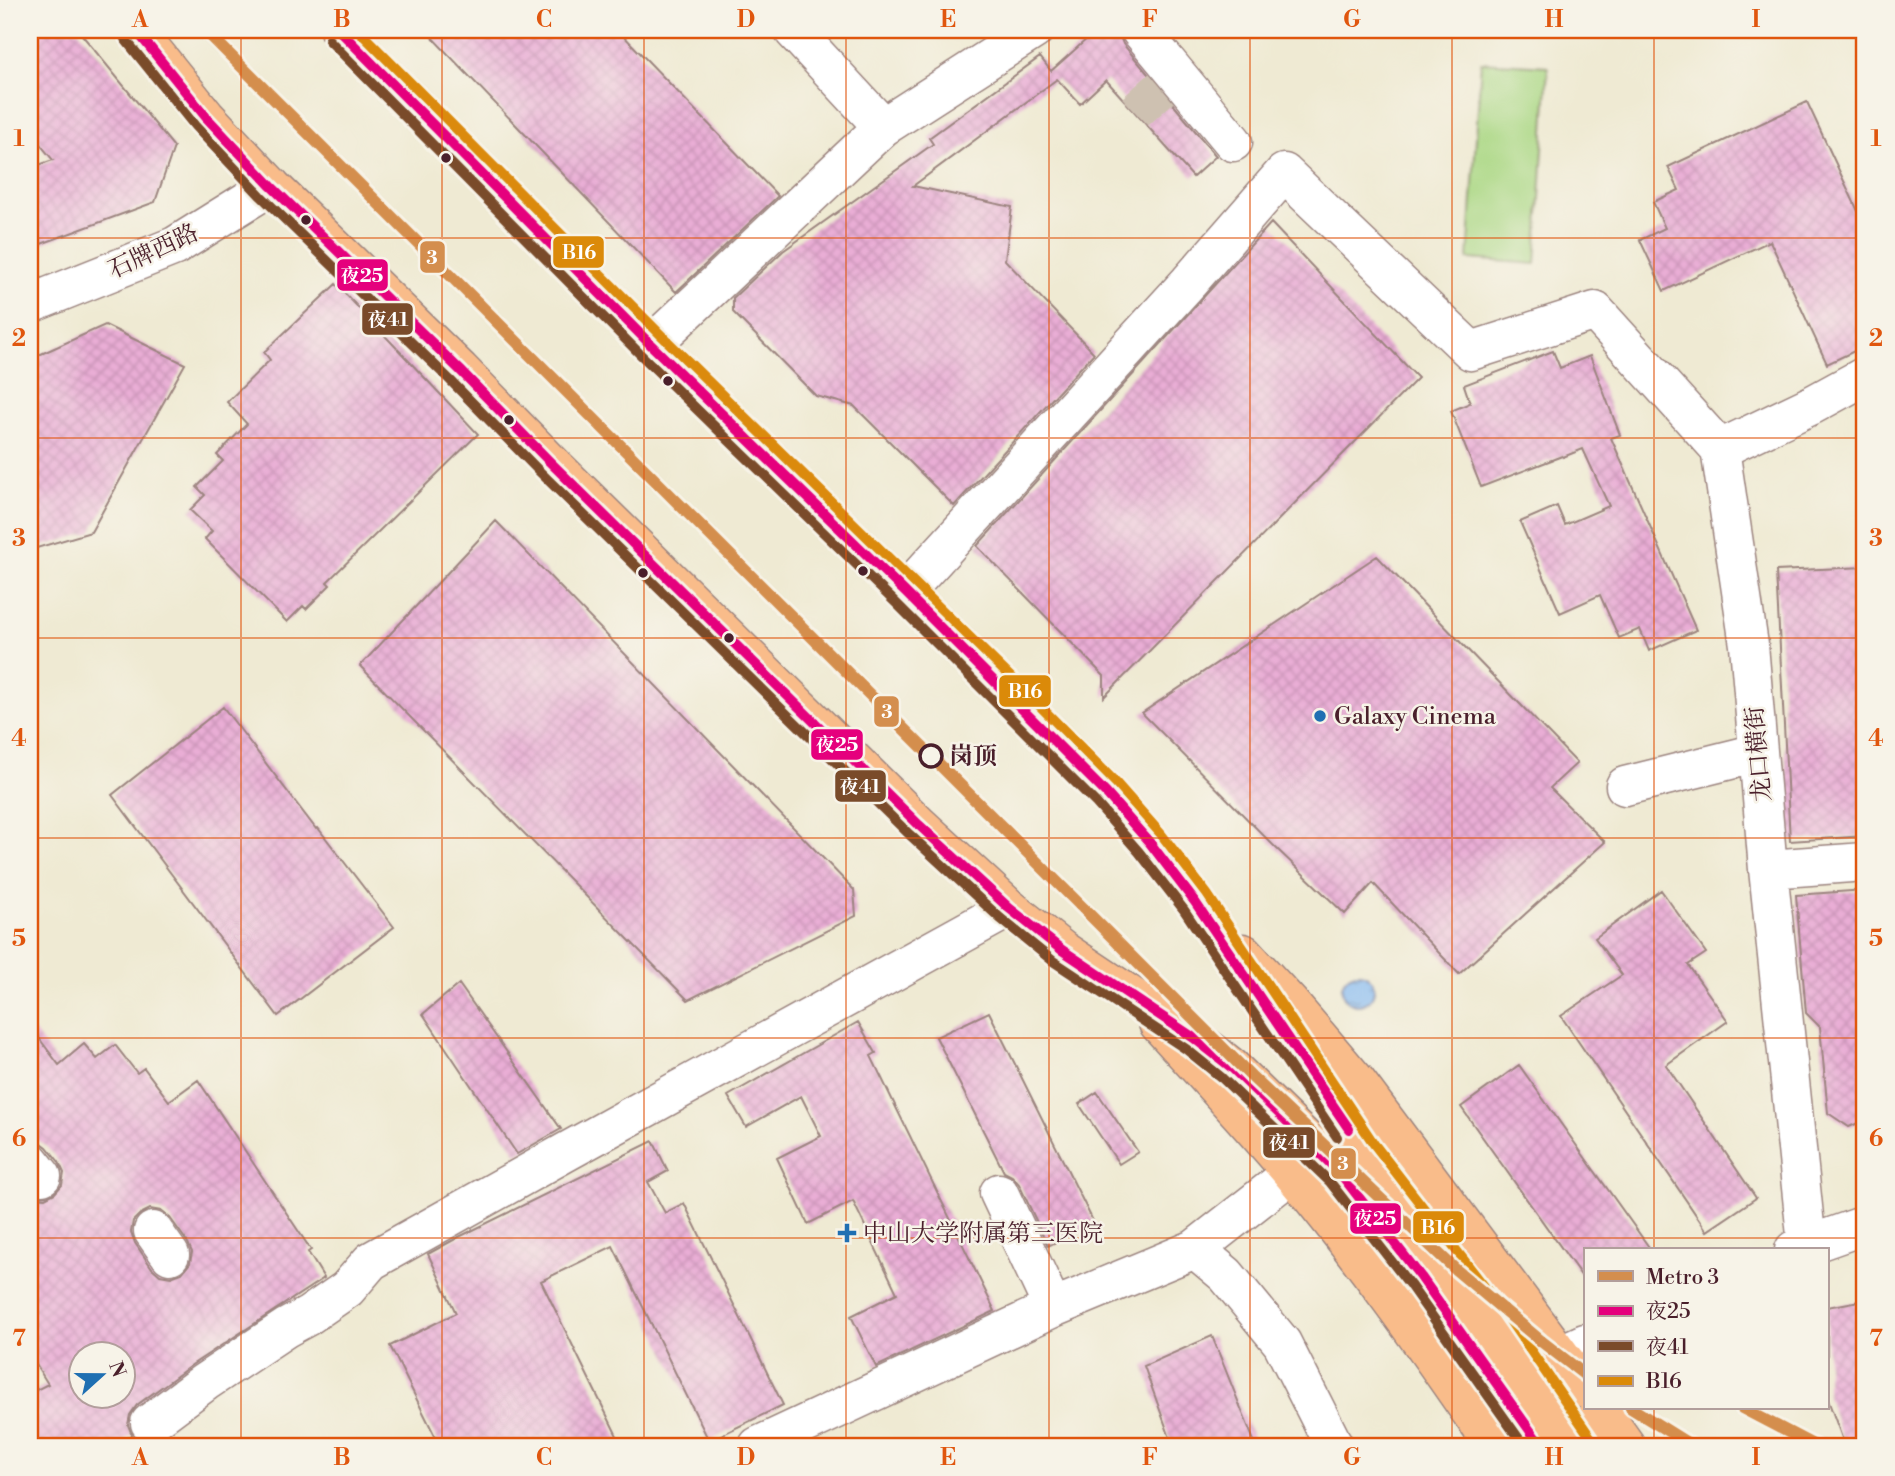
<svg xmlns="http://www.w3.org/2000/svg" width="1895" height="1476" font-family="'Libre Bodoni','Noto Serif SC',serif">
<defs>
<pattern id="water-ripples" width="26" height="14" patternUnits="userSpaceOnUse" patternTransform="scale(1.75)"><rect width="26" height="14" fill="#83b9f2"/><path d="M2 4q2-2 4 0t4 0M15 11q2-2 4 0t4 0" fill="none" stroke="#6d96c4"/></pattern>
<pattern id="building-cross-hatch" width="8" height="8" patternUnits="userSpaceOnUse" patternTransform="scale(1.75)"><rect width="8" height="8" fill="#e9add5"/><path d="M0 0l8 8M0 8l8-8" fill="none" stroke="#c994b7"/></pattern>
</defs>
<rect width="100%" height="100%" fill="#f7f3e8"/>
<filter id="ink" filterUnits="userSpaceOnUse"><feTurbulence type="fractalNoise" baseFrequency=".0143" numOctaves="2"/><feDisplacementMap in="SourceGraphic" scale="14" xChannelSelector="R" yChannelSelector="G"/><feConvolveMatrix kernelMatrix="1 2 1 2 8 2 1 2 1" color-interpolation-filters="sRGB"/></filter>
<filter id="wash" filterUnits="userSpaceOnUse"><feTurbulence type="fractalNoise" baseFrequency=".00686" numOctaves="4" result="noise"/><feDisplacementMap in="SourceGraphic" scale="28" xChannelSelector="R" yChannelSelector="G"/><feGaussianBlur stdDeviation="1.57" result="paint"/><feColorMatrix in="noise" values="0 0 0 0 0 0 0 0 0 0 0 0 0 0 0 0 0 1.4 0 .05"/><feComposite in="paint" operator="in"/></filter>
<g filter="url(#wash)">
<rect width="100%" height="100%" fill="#efead3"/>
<path fill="#abd885" stroke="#7a7c58" stroke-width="2" d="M1481,62L1548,66L1536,264L1468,259Z"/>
<path fill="url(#water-ripples)" stroke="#666c8e" stroke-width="2" d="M1342 989a16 16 0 1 1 32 0a16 16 0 1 1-32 0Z"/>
<g id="blocks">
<path fill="url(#building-cross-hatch)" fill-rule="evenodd" d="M30,30H78L174,147L155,202L30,248V168L53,160L30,132Z
M425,30H618L778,196L676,292Z
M1097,30H1119V34L1123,44L1216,156L1193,177L1106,80L1080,104L1057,79L913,186L1012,207L1005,260L1094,353L954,506L854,406L816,396L733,312V298L783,251L933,144L929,138L1040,57L1051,71Z
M1807,102L1865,226V346L1827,364L1770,241L1664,291L1640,240L1665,228L1653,202L1679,190L1668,167Z
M1271,223L1418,378L1104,697V676L977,546Z
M336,284L478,434L327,582L330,585L306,609L303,606L287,622L205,539L212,531L190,510L205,495L197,487L223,461L217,455L247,424L227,402L270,360L264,352Z
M105,325L185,364L91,532L30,550V359Z
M1553,351L1560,368L1590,356L1620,435L1611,438L1696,630L1649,651L1640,629L1619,638L1600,595L1560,613L1520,522L1557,506L1565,525L1609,506L1583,449L1563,457L1562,456L1481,487L1451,411L1470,403L1464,385Z
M496,521L854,890L856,916L688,1000L360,666Z
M1377,556L1577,763L1550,788L1605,842L1459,974L1373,883L1345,914L1276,848L1142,713Z
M1865,567V836L1790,841L1776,571Z
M223,707L316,829L318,828L394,927L278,1016L112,795Z
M1661,890L1706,953L1688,965L1728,1021L1666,1065L1756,1198L1707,1231L1561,1016L1622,975L1595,938Z
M1865,890V1120L1849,1127L1828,1113L1820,1027L1806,1013L1796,895Z
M459,984L561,1129L517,1154L423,1014Z
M989,1012L1094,1223L1048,1246L1019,1184L1012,1176L1004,1172L936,1037Z
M858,1022L876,1053L871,1056L995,1311L876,1367L851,1316L897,1293L853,1201L808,1224L777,1158L821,1136L801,1096L746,1127L728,1096Z
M30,1026L59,1065L84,1044L97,1059L115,1045L137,1073L144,1068L169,1101L198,1080L311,1250L308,1252L324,1278L193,1364L137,1405L130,1415L128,1425L132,1435L116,1446H30V1393L48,1384L30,1355V1193L35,1197L45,1198L55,1193L62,1185L64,1173L59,1162L47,1147L39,1141L30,1140ZM150,1209L161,1211L170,1218L188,1243L192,1252L190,1263L182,1273L171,1277L160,1275L152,1268L135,1243L131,1232L133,1221L140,1214ZM80,1354H122V1396H80Z
M1519,1065L1651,1250H1585V1281L1461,1107Z
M1097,1092L1138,1152L1119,1164L1079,1104Z
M653,1141L668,1171L648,1182L665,1213L684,1203L783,1405L709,1441L613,1246L541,1281L622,1446H440L390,1346L456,1313L428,1254L459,1237Z
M1865,1300V1446H1845L1827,1397V1307Z
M1212,1336L1256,1446H1173L1144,1366Z"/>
</g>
</g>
<g filter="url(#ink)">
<use href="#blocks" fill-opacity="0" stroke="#9c847f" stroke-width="2"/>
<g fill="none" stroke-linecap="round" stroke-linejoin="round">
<path stroke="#cec1b1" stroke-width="38" stroke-dasharray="38 19" stroke-linecap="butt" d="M1135,112L1168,82"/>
<defs>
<path id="minor" d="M793,30L883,127
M1140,30L1233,142
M30,304L175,246L271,186
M651,345L883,127L1034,30
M1720,449L1812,405L1865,376
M905,592L1189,282L1284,173L1471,351L1595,311L1720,449L1749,645L1768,869L1807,1245
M1625,786L1758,753
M1768,869L1865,862
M30,1161L42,1176
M999,1193L1053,1308
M153,1231L170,1255
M1195,1249L1226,1275L1282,1343L1334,1446
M1794,1250L1865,1225
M1561,1354L1585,1343
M150,1423L205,1382L286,1328L308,1316L347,1289L371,1261L566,1152L1009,908
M758,1446L1053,1308L1195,1249L1292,1173"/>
<path id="major" d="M1243,953L1291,1005L1356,1081L1585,1388
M1158,1023C1203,1073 1249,1122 1292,1173C1365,1260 1430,1353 1494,1446
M1599,1408L1626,1446"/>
<path id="highway" d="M136,30L206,117L271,186L460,370L550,462L919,825L1009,908L1062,950L1194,1038L1231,1067L1340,1173L1421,1277L1541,1446
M339,30L405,98L651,345L1026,712L1106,793L1150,843L1195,902L1363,1152L1493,1321L1579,1446"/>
</defs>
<use href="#minor" stroke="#9c847f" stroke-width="41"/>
<use href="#major" stroke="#9c847f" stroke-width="41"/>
<use href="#highway" stroke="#9c847f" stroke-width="41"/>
<use href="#minor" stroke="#fff" stroke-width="38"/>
<use href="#major" stroke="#f9bc8a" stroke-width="38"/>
<use href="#highway" stroke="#f9bc8a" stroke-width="38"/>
<defs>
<path id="bus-1" d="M136,30L206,117L271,186L460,370L550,462L919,825L1009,908L1062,950L1194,1038L1231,1067L1340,1173L1421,1277L1541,1446
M339,30L651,345L905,592L1106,793L1150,843L1195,902L1349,1129"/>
<path id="bus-2" d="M125,39L195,126L261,196L450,380L540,472L910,835L1000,918L1053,961L1186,1049L1222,1078L1330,1182L1410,1285L1524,1446
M329,40L641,355L895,602L1096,803L1139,852L1184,910L1337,1137"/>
<path id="bus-3" d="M358,30L661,335L1036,702L1116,783L1161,834L1207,894L1374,1144L1504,1312L1591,1438"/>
</defs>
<use href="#bus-1" stroke="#f7f3e8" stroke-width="16"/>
<use href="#bus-2" stroke="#f7f3e8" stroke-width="16"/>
<use href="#bus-3" stroke="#f7f3e8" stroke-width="16"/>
<use href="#bus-1" stroke="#e5007d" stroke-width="10"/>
<use href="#bus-2" stroke="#7a4b2a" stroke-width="10"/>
<use href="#bus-3" stroke="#db8a09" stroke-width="10"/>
<defs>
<path id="metro-1" d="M205,30L1251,1076L1455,1269L1541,1341L1585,1375
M1631,1408L1692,1446
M1742,1408L1815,1446"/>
</defs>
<use href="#metro-1" stroke="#f7f3e8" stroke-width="18"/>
<use href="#metro-1" stroke="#d48e4e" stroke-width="12"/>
</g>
</g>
<path fill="none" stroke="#e0560e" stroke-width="2" stroke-opacity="0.55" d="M241,30V1446M442,30V1446M644,30V1446M846,30V1446M1049,30V1446M1250,30V1446M1452,30V1446M1654,30V1250M30,238H1865M30,438H1865M30,638H1865M30,838H1865M30,1038H1865M30,1238H1865M1654,1408V1446"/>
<g fill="#4a1f2b" stroke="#f7f3e8" stroke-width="2.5">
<circle cx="446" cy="158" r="6"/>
<circle cx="306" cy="220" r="6"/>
<circle cx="668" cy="381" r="6"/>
<circle cx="509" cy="420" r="6"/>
<circle cx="863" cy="571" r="6"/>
<circle cx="643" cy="573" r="6"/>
<circle cx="729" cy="638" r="6"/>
</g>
<g fill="#1f6fb2" stroke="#f7f3e8" stroke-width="2.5">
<circle cx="1320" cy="716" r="7"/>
<path d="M843.5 1222.5h7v7h7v7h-7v7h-7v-7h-7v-7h7z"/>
</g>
<circle fill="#f7f3e8" stroke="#4a1f2b" stroke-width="3.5" cx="931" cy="756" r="11"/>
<g text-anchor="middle" stroke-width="5" stroke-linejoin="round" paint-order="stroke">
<g font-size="24" fill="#4a1f2b" stroke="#f7f3e8">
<text transform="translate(153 251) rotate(-25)" y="8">石牌西路</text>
<text transform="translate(1758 754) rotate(-95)" y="8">龙口横街</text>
</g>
<g font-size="24" fill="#4a1f2b" stroke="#f7f3e8" text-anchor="start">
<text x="1334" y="724">Galaxy Cinema</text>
<text x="863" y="1241">中山大学附属第三医院</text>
</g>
<g font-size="24" font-weight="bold" fill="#4a1f2b" stroke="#f7f3e8" text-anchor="start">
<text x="949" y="764">岗顶</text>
</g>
</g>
<g stroke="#f7f3e8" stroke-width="2.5">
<rect x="552" y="235" width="53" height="34" rx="7" fill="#db8a09"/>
<rect x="419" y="240" width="27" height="34" rx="7" fill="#d48e4e"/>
<rect x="336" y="258" width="53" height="34" rx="7" fill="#e5007d"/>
<rect x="361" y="302" width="53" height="34" rx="7" fill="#7a4b2a"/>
<rect x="998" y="674" width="54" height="34" rx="7" fill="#db8a09"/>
<rect x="873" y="695" width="27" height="33" rx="7" fill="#d48e4e"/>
<rect x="810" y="728" width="54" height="33" rx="7" fill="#e5007d"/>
<rect x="834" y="769" width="53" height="34" rx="7" fill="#7a4b2a"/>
<rect x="1262" y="1126" width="54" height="33" rx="7" fill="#7a4b2a"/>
<rect x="1330" y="1147" width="27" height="33" rx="7" fill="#d48e4e"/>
<rect x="1349" y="1202" width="53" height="33" rx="7" fill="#e5007d"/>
<rect x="1412" y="1210" width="53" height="34" rx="7" fill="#db8a09"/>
</g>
<g font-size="19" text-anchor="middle" font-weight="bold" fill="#fff">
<text x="579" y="259">B16</text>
<text x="432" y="264">3</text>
<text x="362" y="282">夜25</text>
<text x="388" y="326">夜41</text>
<text x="1025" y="698">B16</text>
<text x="887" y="718">3</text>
<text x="837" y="751">夜25</text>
<text x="860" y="793">夜41</text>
<text x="1289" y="1149">夜41</text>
<text x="1343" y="1170">3</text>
<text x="1375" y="1225">夜25</text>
<text x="1438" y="1234">B16</text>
</g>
<rect width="1895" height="1476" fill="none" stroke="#f7f3e8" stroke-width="77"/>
<rect x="1584" y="1248" width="245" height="161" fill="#f7f3e8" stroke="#b29e9c" stroke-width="2"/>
<rect x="1598" y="1271" width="35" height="10" fill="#d48e4e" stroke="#b29e9c" stroke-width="2"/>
<text x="1646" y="1284" font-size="21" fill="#4a1f2b">Metro 3</text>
<rect x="1598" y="1306" width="35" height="10" fill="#e5007d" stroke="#b29e9c" stroke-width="2"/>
<text x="1646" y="1318" font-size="21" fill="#4a1f2b">夜25</text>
<rect x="1598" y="1341" width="35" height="10" fill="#7a4b2a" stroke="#b29e9c" stroke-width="2"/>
<text x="1646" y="1354" font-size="21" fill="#4a1f2b">夜41</text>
<rect x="1598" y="1376" width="35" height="10" fill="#db8a09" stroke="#b29e9c" stroke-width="2"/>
<text x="1646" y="1388" font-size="21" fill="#4a1f2b">B16</text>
<g transform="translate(102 1375) rotate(69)"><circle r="33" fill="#f7f3e8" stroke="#b29e9c" stroke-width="2"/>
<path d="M0-5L12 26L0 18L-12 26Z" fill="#1f6fb2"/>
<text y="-10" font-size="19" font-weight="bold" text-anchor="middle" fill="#4a1f2b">N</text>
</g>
<rect x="38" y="38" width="1818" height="1400" fill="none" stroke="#e0560e" stroke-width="2.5"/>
<g font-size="23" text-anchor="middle" font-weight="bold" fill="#e0560e">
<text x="140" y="27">A</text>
<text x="342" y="27">B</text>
<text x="544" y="27">C</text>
<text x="746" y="27">D</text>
<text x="948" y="27">E</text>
<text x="1150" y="27">F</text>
<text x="1352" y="27">G</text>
<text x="1554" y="27">H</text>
<text x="1756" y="27">I</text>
<text x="19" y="146">1</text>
<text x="1876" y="146">1</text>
<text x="19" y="346">2</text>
<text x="1876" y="346">2</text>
<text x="19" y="546">3</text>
<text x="1876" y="546">3</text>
<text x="19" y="746">4</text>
<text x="1876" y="746">4</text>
<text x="19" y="946">5</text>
<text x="1876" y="946">5</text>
<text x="19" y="1146">6</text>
<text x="1876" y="1146">6</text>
<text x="19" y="1346">7</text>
<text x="1876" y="1346">7</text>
<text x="140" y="1465">A</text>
<text x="342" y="1465">B</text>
<text x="544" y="1465">C</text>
<text x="746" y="1465">D</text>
<text x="948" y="1465">E</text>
<text x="1150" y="1465">F</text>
<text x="1352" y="1465">G</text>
<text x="1554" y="1465">H</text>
<text x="1756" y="1465">I</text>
</g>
</svg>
